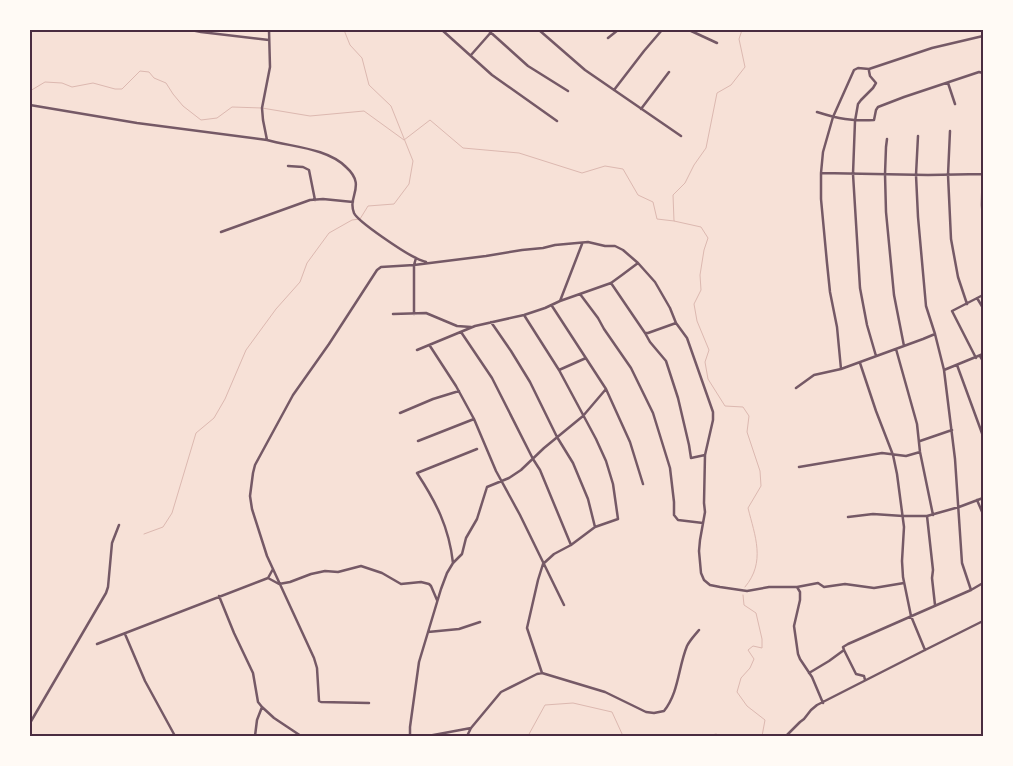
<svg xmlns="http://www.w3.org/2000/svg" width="1013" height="766" font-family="Quicksand,sans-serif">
<rect width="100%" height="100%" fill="#f7e1d7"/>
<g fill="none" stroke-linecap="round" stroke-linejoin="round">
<path stroke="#dcb8b0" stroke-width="1" d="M742,30L739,39L745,67L731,85L717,93L706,148L694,165L685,183L673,195L674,221L701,227L708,238L704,250L700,275L701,290L694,304L697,321L709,350L705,362L708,379L725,406L743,407L749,416L747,432L760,471L761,486L748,508C755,536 766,562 745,587
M30,91L45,82L62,83L72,87L93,83L115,89H122L140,71L149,72L154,78L166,83L173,94L183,106L201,120L217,118L232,107L262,108L310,116L364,111L404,140L430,120L463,148L519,153L582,173L605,166L623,169L638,195L653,202L657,219L674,221
M144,534L163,527L172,513L196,433L214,418L225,399L246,350L276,309L300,282L307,263L329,233L352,220L360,219L368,206L394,204L409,184L413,161L391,106L369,85L362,58L350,45L344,30
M743,595L744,605L756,613L762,639V648L753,646L748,650L754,659L750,668L741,678L737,692L747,706L765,720L762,736
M528,736L545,705L573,703L612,712L623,736
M708,736L716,734L722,736"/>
<path stroke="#755966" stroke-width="2.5" d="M191,30L201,32L269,40
M269,30L270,67L262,108L263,120L267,140C292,147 327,148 346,167C367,186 347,196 354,213C358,222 405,253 416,258C419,260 423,261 426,262
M442,30L492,75L557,121
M488,30L528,66L568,91
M539,30L585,70L681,136
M689,30L717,43
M608,38L618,30
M471,55L493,30
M948,83L955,104
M614,90L644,51L662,30
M30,105L137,123L267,140
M641,109L669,72
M817,112C839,119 851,121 874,120L876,110L878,107L904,97L979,72L983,73
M950,131L948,175L951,239L958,277L967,304
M918,136L916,175L918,217L926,306L935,334L944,370L955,459L962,563L971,590
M887,139L886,147L885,174L886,212L894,295L904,346
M983,154L982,205L983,222
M288,166L303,167L309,170L315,200
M821,173L928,175L983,174
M221,232L310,200L323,199L353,202
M611,283L645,333H648L676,323
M580,294L598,318L604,329L631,368L653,413L670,468L674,502V515L678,520L703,523
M977,298L983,308
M560,301L582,244
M552,306L606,389L630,442L643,484
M393,314L426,313L457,326L471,327
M414,314V265L416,258
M524,315L559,370L596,439L606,461L613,484L618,519L595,527L571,545L554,554L543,564L538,580L527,628L542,673
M491,322L511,351L530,382L557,437L573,463L588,499L595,527
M461,332L492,378L533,459L540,470L571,545
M645,333L650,342L666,361L678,398L689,445L691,458L705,455
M430,346L456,386L474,419L496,471L520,515L564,605
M896,349L917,424L920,452L933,515
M417,350L475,326L524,315L545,308L560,301L611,283L622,275L638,263
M876,356L867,325L860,288L853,174L855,121L858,104L861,100L873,88L876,83L870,76L869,71V69L932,48L983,36
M980,356L983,361
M976,358L952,311L983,295
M860,363L876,411L893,455L897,474L904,527L902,561L903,577L911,616L925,650
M957,365L983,436
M841,369L837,327L830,292L827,263L821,199V173L823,152L833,117L854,70L858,68L869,69
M559,370L586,358
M944,370L983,354
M796,388L814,375L841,369L923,339L935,334
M400,413L433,399L459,391
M418,441L474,419
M920,441L952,430
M799,467L882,453L906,456L920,452
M977,500L983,514
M927,516L933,570L932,578L935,605
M848,517L873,514L903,516H927L959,507L983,498
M453,563C449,527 436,502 417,473L477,449
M268,578L279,584L290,582L311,574L325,571L338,572L361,566L382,573L401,584L421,582L429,584L431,586L437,600
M797,587L800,592V600L794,626L798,654L800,659L812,677L823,703
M219,596L234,633L253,673L258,702L262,707L274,718L301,736
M428,632L459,629L480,622
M125,634L145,681L175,736
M97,644L268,578L273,569
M844,650L856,674L864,676L865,680
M809,673L829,661L844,650L843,647L848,644L971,590L983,583
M369,703L321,702L319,701L317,668L314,658L267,556L252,509L250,496L253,473L255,465L293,395L329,344L377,270L381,267L414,265L486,256L522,250L543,248L555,245L588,242L605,246H615L623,250L638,263L655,282L670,308L676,323L687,338L713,412V420L705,455L704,503L705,512L700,540L699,551L701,573L704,580L710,585L720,587L747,591L769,587H797L818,583L824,587L845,584L874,588L904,583
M30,723L106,593L108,587L112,543L119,525
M255,736L257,720L262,707
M410,736V727L419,662L441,589L447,573L453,563L462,554L466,538L477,519L487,487L509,478L521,470L544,448L583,416L606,389
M428,736L471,728
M467,736L471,728L501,692L537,674L542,673L605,692L646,712L654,713L664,711C679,692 678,668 687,646C690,640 695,635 699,630
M786,736L800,722L804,719L811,710L817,705L925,650L983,621"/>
</g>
<rect width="1013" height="766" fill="none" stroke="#fffaf5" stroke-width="62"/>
<rect x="31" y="31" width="951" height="704" fill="none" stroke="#4a2c40" stroke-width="2"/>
</svg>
